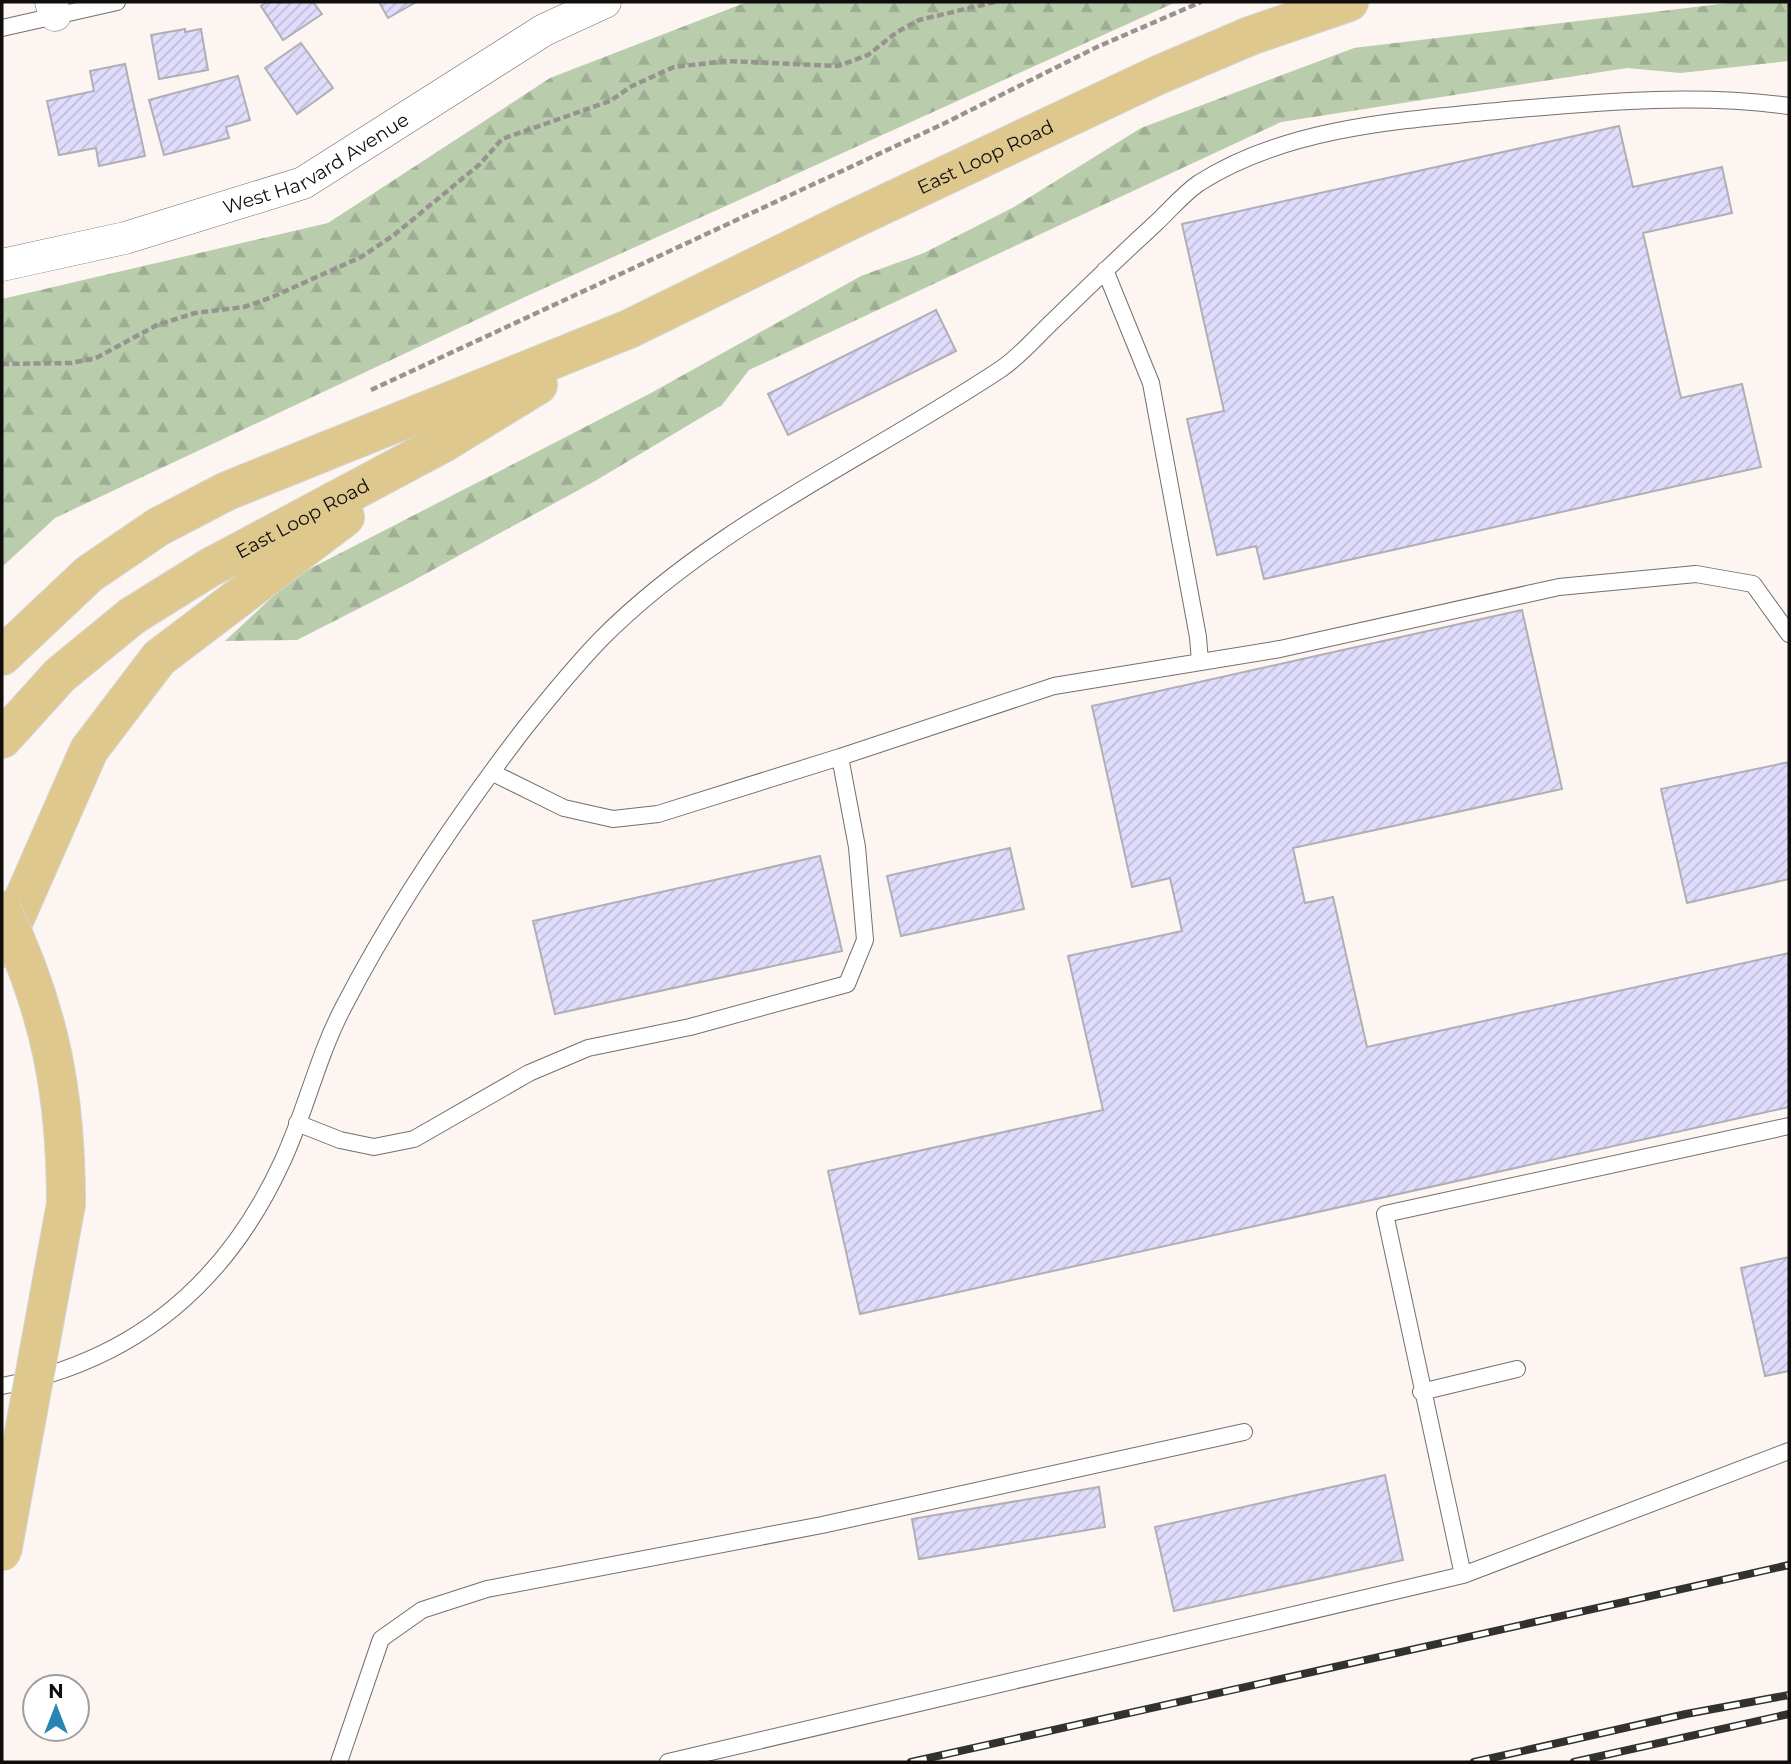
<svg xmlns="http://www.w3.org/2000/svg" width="1791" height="1764" font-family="Montserrat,sans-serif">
<defs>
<pattern id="forest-firs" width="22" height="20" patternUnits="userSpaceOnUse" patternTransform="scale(1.75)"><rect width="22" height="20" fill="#b9ccac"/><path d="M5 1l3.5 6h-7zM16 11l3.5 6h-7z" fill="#9eae93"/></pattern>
<pattern id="building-hatch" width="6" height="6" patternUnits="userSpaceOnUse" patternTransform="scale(1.75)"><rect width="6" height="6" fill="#dfdcfc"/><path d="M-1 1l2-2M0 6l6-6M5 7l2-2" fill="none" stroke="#bebcd7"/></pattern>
</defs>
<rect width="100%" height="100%" fill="#fcf5f1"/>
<path fill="url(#forest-firs)" d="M747,2H1176L527,296L55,518L2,567V299L328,223L550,78Z
M1737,2H1789V61L1681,73L1627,68L1281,122L749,370L722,405L595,481L407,584L297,640L225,641L294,577L651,393L861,276L924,253L1014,207L1141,128L1354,48Z"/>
<path fill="url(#building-hatch)" stroke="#b0afb6" stroke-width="2" d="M267,2H313L322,14L283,40L261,6Z
M379,2H416L388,18Z
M185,29V32L201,29L208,70L159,79L151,35Z
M301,43L333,88L297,114L265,68Z
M125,64L145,156L99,166L96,148L59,155L47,101L94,91L90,71Z
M238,76L250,120L226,127L229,138L164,155L149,100Z
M1619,126L1633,187L1722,167L1732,213L1643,233L1681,398L1742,384L1761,467L1264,579L1256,546L1217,555L1187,419L1224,411L1182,224Z
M936,310L956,351L788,435L768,394Z
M1522,610L1562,789L1293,848L1305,903L1333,897L1367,1047L1789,953V1107L860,1314L828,1171L1103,1110L1068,956L1182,931L1170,878L1132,887L1092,706Z
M1789,762V879L1687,903L1661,789Z
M1010,848L1024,909L901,936L887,876Z
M820,856L842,951L555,1014L533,921Z
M1789,1257V1371L1765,1376L1741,1268Z
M1385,1475L1403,1560L1174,1611L1155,1527Z
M1099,1487L1105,1527L919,1559L912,1519Z"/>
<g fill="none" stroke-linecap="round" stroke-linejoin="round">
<defs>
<path id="service" d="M2,28L117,2
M1105,270L1151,383L1198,637L1200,662
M493,773L564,808L613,819L658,814L840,757
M297,1123L340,1140L374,1147L414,1139L529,1073L588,1048L690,1027L847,984L865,940L857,847L840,757L1054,686L1280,649L1559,587L1696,574L1753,584L1789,634
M2,1386C135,1361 227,1283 283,1160C306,1110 318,1055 344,1006C393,911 459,814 524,729C548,699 574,667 601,639C714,525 869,457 1001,369C1020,356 1036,337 1053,321C1087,288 1121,255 1156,223C1170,210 1183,194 1199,183C1288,126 1405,120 1507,110C1601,102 1695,93 1789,106
M1421,1392L1517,1369
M1463,1575L1385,1214L1789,1126
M339,1762L381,1639L422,1610L487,1589L822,1525L1244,1432
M668,1762L1463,1575L1789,1451"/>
<g id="minor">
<path d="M51,2L55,15"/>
<path id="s1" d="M2,265L125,238L303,183L544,30L605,2"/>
</g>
<g id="primary">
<path id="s2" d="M2,656L89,574L158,527L227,491L629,329L849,221L1156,76L1250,36L1349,2"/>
<path id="s3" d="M2,739L60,675L132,616L209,568L445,442L538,385"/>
<path d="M2,948L89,750L159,658L345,517"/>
</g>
</defs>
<use href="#service" stroke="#756f6b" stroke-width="18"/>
<use href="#minor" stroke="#756f6b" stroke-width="33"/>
<use href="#primary" stroke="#d4d4d3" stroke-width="40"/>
<path stroke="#97938f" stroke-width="4.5" stroke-dasharray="7 3.5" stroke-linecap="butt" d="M2,364L71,363L96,358L157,325L195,313L244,307L270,298L361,257L394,235L480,164L502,139L610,101L632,86L674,67L727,61L838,66L868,55L897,32L919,20L995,2
M371,390L943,124L1097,47L1201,2"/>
<use href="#service" stroke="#fff" stroke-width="16"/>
<use href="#minor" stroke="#fff" stroke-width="32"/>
<use href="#primary" stroke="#dfc88e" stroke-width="38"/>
<defs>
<path id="rail" d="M911,1762L1789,1565
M1474,1762L1686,1714L1789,1695
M1574,1762L1789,1714"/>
</defs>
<use href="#rail" stroke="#33312e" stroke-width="8"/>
<use href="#rail" stroke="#fff" stroke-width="5" stroke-dasharray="16" stroke-linecap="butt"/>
<defs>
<path id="primary-bridge" d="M2,910C50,1010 66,1093 66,1204L2,1552"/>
</defs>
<use href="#primary-bridge" stroke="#d4d4d3" stroke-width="40" stroke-linecap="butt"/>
<use href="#primary-bridge" stroke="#dfc88e" stroke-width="38"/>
</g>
<g text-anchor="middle" stroke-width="6" stroke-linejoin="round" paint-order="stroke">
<g font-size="19" fill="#100e0c" stroke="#fff">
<text dy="7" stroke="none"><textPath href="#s2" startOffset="1110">East Loop Road</textPath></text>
<text dy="7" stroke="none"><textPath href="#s1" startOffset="332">West Harvard Avenue</textPath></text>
<text dy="7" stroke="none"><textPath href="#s3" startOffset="376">East Loop Road</textPath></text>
</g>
</g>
<rect width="1791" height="1764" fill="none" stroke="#100e0c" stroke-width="7"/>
<g transform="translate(56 1708)"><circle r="33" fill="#ffffff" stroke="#9f9f9e" stroke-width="2"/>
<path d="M0-5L12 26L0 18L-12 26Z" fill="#2786b2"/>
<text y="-10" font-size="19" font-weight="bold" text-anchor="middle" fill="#100e0c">N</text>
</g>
</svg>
